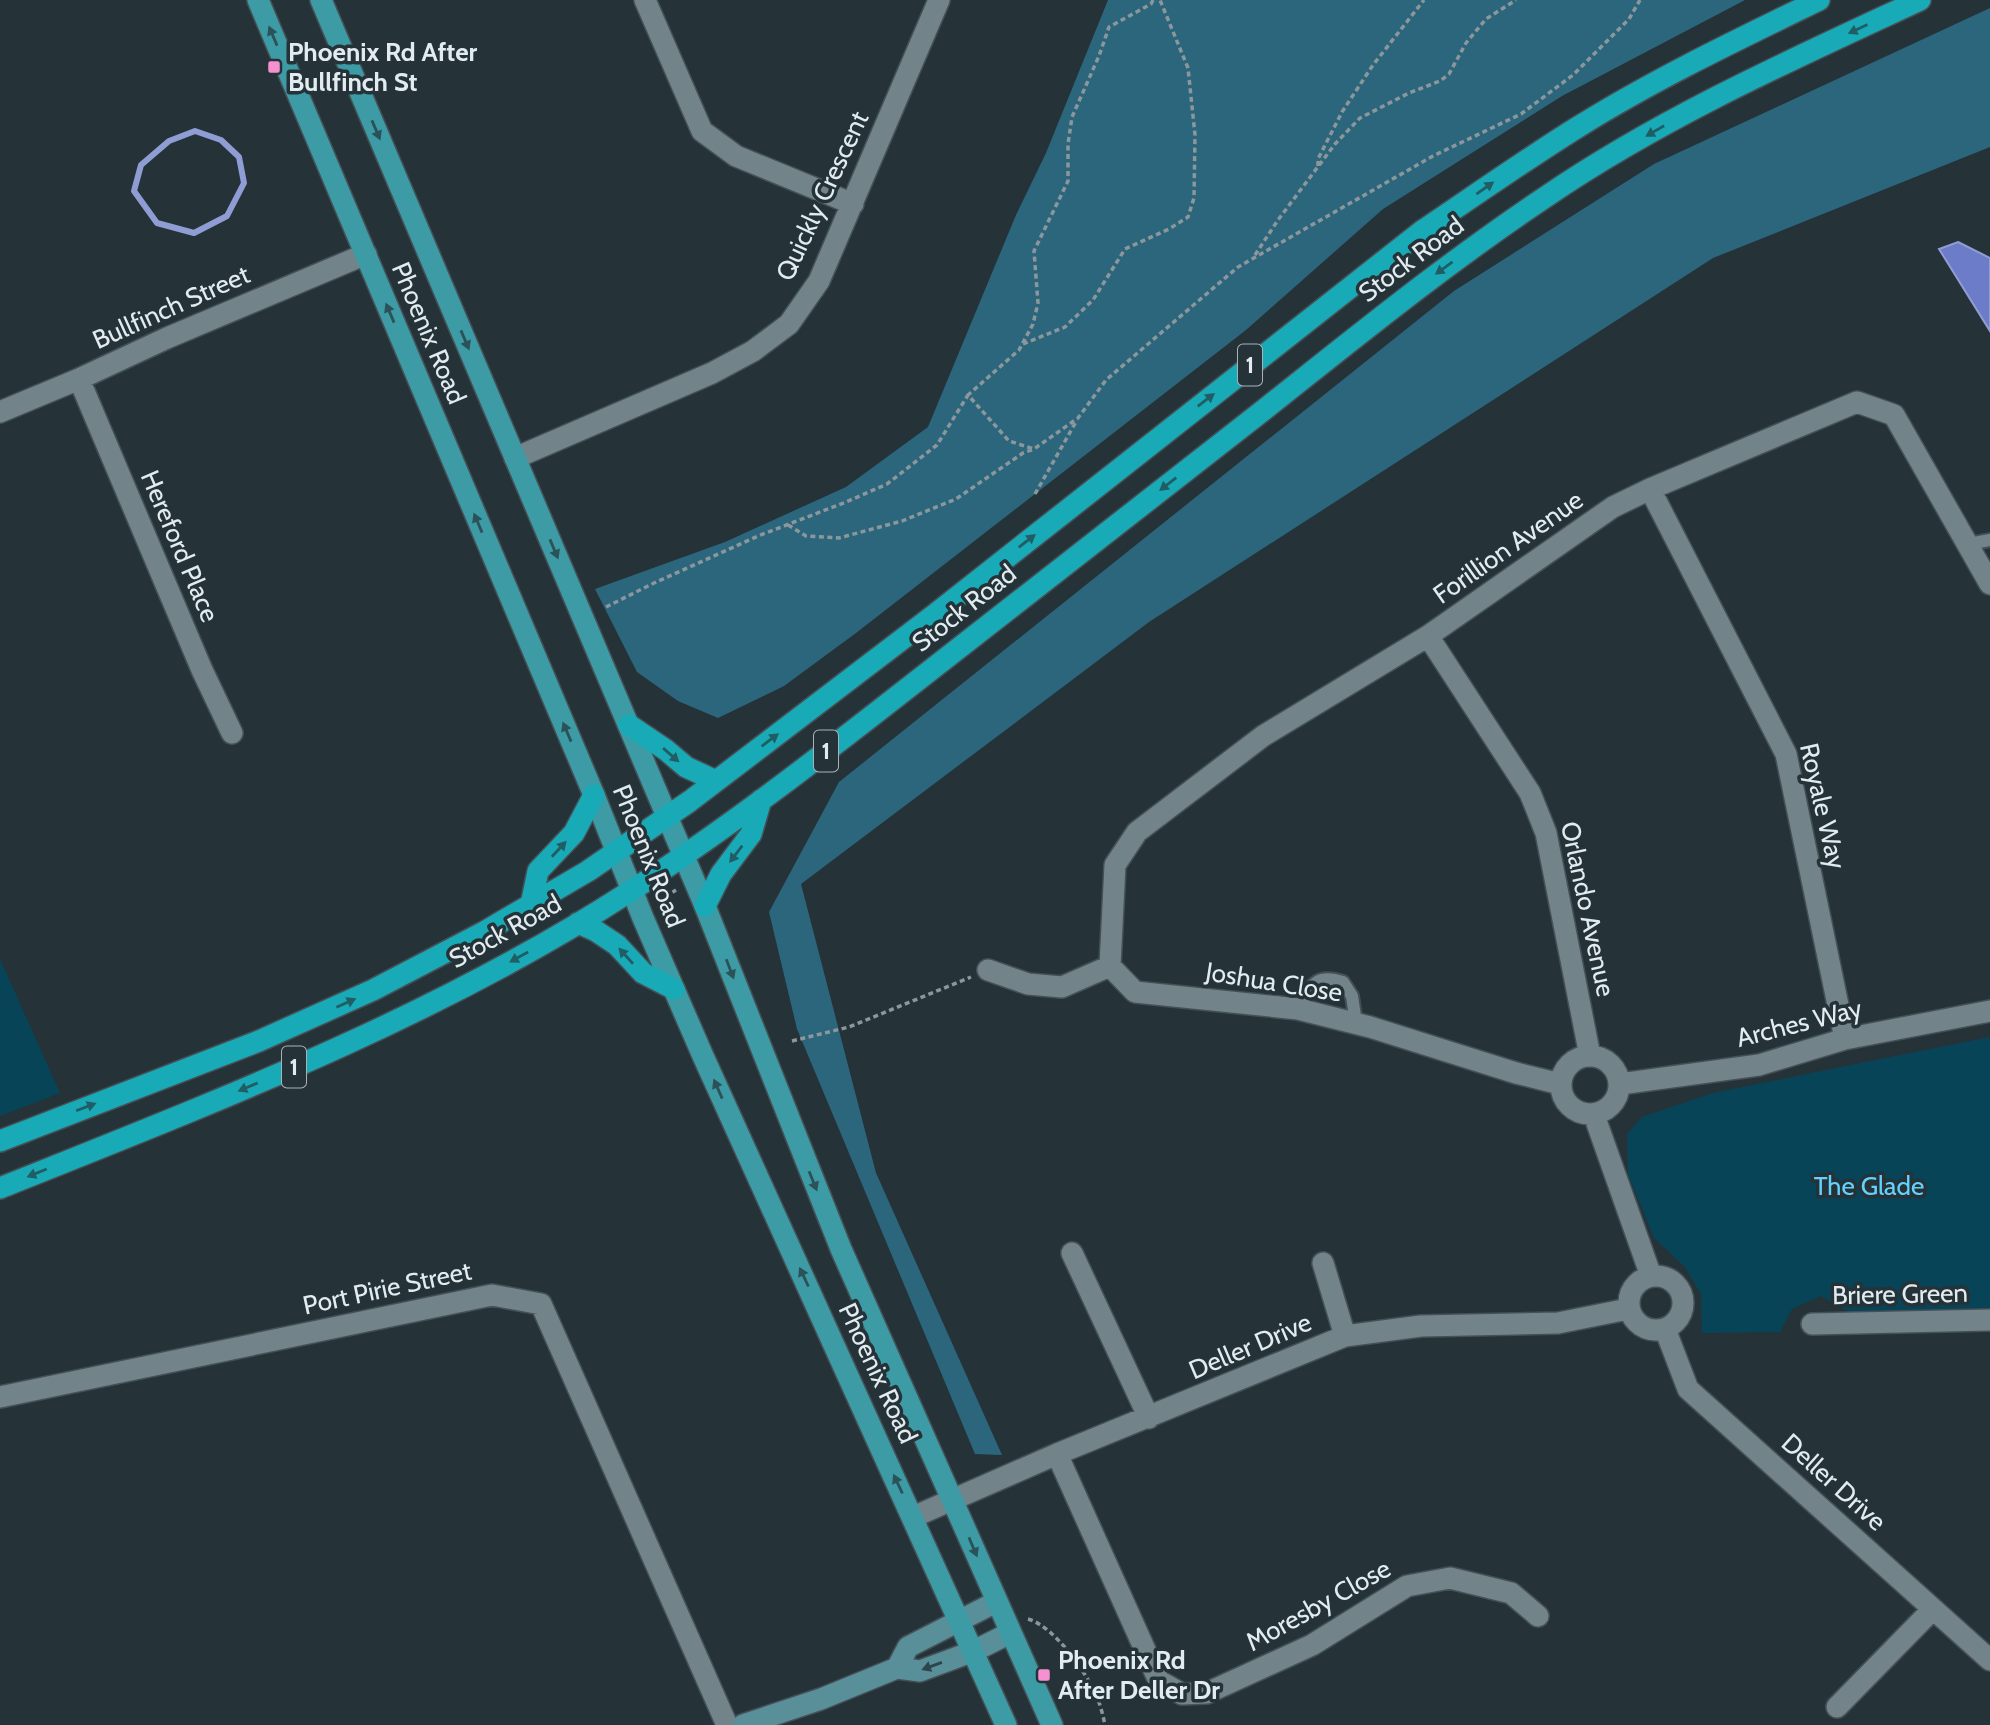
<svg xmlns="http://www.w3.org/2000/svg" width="1990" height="1725" font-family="Cabin,sans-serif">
<rect width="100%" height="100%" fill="#253339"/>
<path fill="#084457" d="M0,959L60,1093L0,1116Z
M1990,1037V1314L1860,1318L1821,1296L1792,1309L1780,1332L1702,1333L1701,1294L1685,1267L1654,1238L1628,1174L1627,1134L1642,1117L1713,1093Z"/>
<path fill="#2b667d" d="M1108,0H1745L1562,96L1383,209L1246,330L856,633L784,686L718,718L678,701L637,672L595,589L725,542L846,487L928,427L1016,215L1046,153Z
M1990,8V147L1713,258L1149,622L801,884L876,1173L1002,1455L975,1454L797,1029L769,912L839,782L1454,291L1654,164Z"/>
<path fill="#6c7cc9" stroke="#8f9dd4" stroke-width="2" d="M1958,242L1990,258V331L1939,249Z"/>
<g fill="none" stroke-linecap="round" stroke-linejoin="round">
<path stroke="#8f9dd4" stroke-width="6" d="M195,131L221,140L239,157L244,183L227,216L194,233L157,223L134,191L141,165L169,141Z"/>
<defs>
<path id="lane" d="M1969,544L1990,540
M1298,1009C1312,986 1314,973 1343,982L1352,996L1356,1023"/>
<path id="street" d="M645,0L702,131L736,156L853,204
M79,379L202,670L232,733
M0,412L79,379L167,338L366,254
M515,458L712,373L753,351L789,324L819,281L939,0
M1650,489L1786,754L1845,1039
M1428,636L1530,793L1546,833L1590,1056
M1110,966L1115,865L1137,832L1263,736L1428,636L1613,507L1650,489L1857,402L1894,415L1990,584
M1110,966L1135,992L1298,1009L1370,1027L1516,1073L1560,1084
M988,970L1028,984L1062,987L1110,966
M1561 1085a29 29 0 1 1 58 0a29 29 0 1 1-58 0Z
M1620,1084L1759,1065L1845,1039L1990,1011
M1594,1115L1651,1276
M1072,1253L1149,1418
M1323,1263L1345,1336
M1629 1303a27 27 0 1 1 54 0a27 27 0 1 1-54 0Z
M1812,1324L1990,1320
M1665,1329L1688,1389L1990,1660
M0,1397L492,1295L541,1304L727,1725
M1057,1454L1159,1681L1182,1694L1207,1693L1312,1645L1407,1586L1450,1578L1511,1593L1538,1616
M913,1517L1057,1454L1345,1336L1421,1326L1558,1323L1628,1309
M1837,1707L1933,1609"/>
<path id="secondary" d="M897,1668L908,1647L996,1602
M743,1725L821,1699L897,1668L920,1671L974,1651L1010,1633"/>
<path id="primary" d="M258,0L594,795L643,918L703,1056L1006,1725
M321,0L705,906L841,1249L1052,1725"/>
<path id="highway" d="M629,725L666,750L686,767L716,781
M531,905L538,871L574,833L594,795
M705,906L721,874L751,834L761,800
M578,923L596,931L617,945L643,973L674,989
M0,1141L259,1041L373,990L484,932L588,871L690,801L934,615L1422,231C1474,196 1525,160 1578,127C1655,79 1737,40 1819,0
M0,1188C215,1102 434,1018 629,892C741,820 845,737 950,655C1054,573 1160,492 1265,409C1357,336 1448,262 1547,196C1663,117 1793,59 1920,0"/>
</defs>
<use href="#lane" stroke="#445056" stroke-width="16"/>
<use href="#street" stroke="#445056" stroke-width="24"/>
<use href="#secondary" stroke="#445056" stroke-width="24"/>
<use href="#primary" stroke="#445056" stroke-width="24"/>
<use href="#highway" stroke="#445056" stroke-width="24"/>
<path stroke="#8c979c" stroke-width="3.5" stroke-dasharray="5 3.5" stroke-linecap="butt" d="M1153,0L1151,4L1109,27L1099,56L1072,117L1068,144V181L1034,251L1038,303L1033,324L1019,350L968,395L1009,441L1034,449L1078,418L1106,380L1238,267L1433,156L1521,114L1573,75L1629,19L1640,0
M1318,166V159L1342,112L1373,65L1424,0
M1255,255L1278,220L1335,144L1360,118L1409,93L1440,81L1449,74L1466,43L1486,19L1516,0
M1023,344L1065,327L1093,300L1125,249L1169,229L1188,217L1194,198L1195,135L1188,68L1160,0
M1035,494L1077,420
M788,525L806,536L839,538L902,521L956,499L1023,453L1034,449
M606,607L654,583L758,536L846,502L887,484L937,445L968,395
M658,901L676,890
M792,1041L849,1027L971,977
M1028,1619C1054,1626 1088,1674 1097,1698C1101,1706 1103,1716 1105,1725"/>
<use href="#lane" stroke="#73838a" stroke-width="12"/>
<use href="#street" stroke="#73838a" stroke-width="21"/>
<use href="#secondary" stroke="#588f98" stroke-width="21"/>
<use href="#primary" stroke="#3c9ba5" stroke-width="21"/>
<use href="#highway" stroke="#18abb7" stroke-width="21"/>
</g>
<defs><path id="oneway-solid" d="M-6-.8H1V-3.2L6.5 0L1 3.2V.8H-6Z" transform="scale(1.75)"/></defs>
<g fill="#205d65">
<use href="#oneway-solid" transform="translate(1858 29) rotate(155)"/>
<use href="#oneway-solid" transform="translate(1655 131) rotate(150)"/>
<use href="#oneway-solid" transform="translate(1485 188) rotate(-35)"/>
<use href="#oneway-solid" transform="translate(1444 268) rotate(144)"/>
<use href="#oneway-solid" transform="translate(1206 400) rotate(-38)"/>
<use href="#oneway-solid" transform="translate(1168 484) rotate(142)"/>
<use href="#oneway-solid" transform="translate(1027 541) rotate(-38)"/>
<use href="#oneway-solid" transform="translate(770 740) rotate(-37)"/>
<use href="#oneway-solid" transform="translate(671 755) rotate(41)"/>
<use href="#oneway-solid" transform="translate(559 849) rotate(-47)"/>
<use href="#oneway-solid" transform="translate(736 854) rotate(127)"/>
<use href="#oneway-solid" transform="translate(626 956) rotate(-132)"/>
<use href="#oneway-solid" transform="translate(519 957) rotate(151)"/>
<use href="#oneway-solid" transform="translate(346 1003) rotate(-24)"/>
<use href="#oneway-solid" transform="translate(248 1087) rotate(157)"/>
<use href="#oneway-solid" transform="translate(86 1107) rotate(-21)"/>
<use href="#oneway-solid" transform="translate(37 1173) rotate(158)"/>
</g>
<g fill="#2c5259">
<use href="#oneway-solid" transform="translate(273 36) rotate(-113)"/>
<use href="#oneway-solid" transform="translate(376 130) rotate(67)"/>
<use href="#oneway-solid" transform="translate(390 313) rotate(-113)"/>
<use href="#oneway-solid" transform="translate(465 340) rotate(67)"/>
<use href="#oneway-solid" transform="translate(478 523) rotate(-113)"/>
<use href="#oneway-solid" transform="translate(554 549) rotate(67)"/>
<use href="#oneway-solid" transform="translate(567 732) rotate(-113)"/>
<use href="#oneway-solid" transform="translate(730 969) rotate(69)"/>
<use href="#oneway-solid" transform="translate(718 1089) rotate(-114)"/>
<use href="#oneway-solid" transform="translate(813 1181) rotate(68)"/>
<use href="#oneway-solid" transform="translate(804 1277) rotate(-115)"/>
<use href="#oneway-solid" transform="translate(898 1484) rotate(-115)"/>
<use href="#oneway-solid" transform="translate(973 1547) rotate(67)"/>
</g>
<use fill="#2f454c" href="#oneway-solid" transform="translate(932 1666) rotate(160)"/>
<g fill="#f690d0" stroke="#253339" stroke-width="2.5">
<rect x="267" y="60" width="14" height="14" rx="3.5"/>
<rect x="1037" y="1668" width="14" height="14" rx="3.5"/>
</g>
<g text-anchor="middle" stroke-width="7" stroke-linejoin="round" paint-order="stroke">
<g fill="#253339" stroke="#a9b4b8" stroke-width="2">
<rect x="1238" y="344.5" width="24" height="41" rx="5"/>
<rect x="814" y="730.5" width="24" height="41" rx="5"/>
<rect x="282" y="1046.5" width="24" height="41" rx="5"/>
</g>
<g font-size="24" font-weight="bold" fill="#e2ebef">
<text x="1250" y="373">1</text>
<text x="826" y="759">1</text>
<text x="294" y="1075">1</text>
</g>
<g font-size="26" font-weight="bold" fill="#e2ebef" stroke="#253339" text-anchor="start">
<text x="288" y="61">Phoenix Rd After<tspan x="288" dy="30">Bullfinch St</tspan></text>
<text x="1058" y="1669">Phoenix Rd<tspan x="1058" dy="30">After Deller Dr</tspan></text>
</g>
<g font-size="26" fill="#e2ebef" stroke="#253339">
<text transform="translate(822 196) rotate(-65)" y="9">Quickly Crescent</text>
<text transform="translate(1411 259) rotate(-37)" y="9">Stock Road</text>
<text transform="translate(171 307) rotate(-24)" y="9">Bullfinch Street</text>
<text transform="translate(429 333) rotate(67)" y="9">Phoenix Road</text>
<text transform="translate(180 546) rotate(67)" y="9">Hereford Place</text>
<text transform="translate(1508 547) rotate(-35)" y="9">Forillion Avenue</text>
<text transform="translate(964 608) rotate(-38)" y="9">Stock Road</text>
<text transform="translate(1823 806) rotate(77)" y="9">Royale Way</text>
<text transform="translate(649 856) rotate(68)" y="9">Phoenix Road</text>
<text transform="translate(1588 909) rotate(78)" y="9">Orlando Avenue</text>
<text transform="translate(505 931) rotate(-29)" y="9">Stock Road</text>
<text transform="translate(1274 982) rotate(9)" y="9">Joshua Close</text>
<text transform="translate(1799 1023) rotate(-14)" y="9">Arches Way</text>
<text transform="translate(387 1288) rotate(-12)" y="9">Port Pirie Street</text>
<text transform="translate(1900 1294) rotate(-1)" y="9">Briere Green</text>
<text transform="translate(1250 1346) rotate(-23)" y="9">Deller Drive</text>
<text transform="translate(878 1373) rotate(65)" y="9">Phoenix Road</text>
<text transform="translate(1834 1482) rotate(42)" y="9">Deller Drive</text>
<text transform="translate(1318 1605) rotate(-29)" y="9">Moresby Close</text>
</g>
<g font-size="26" fill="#62d2fd" stroke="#253339">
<text x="1869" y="1195">The Glade</text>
</g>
</g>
</svg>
